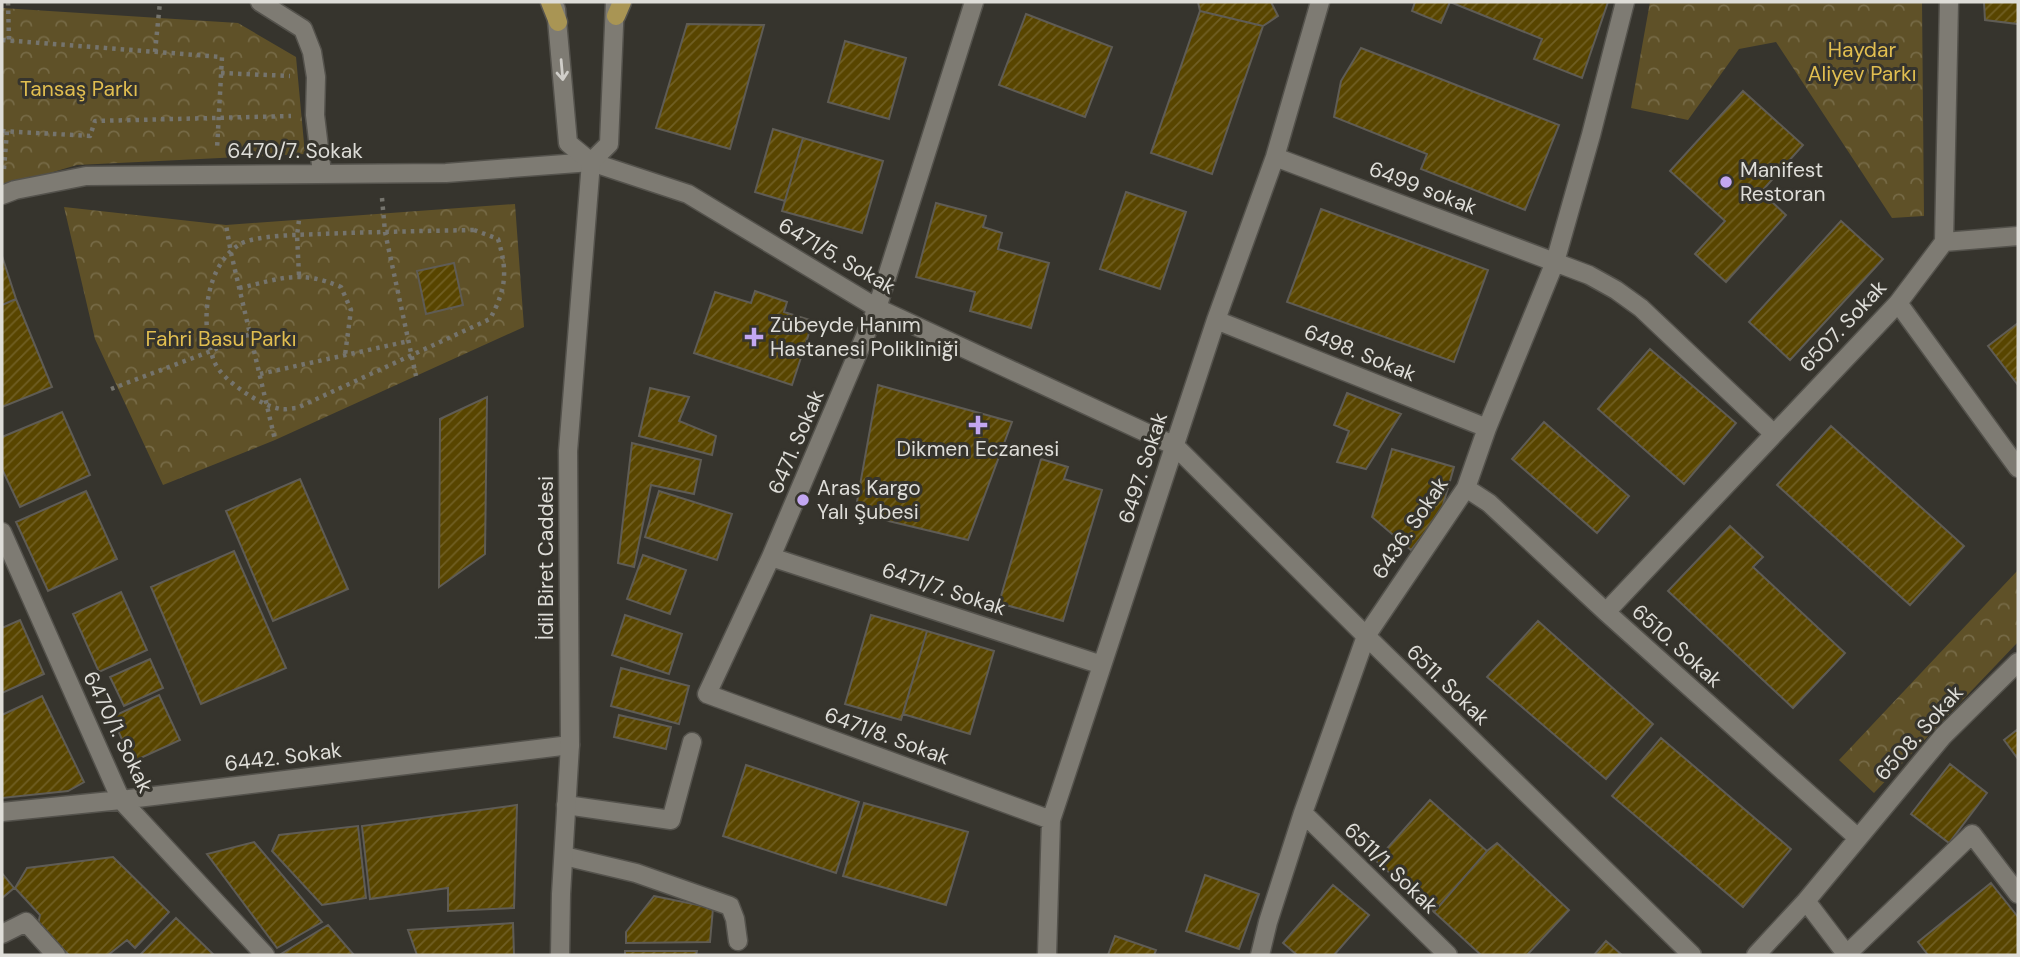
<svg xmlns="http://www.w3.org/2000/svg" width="2020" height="957" font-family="'DM Sans',sans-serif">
<defs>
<pattern id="park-crowns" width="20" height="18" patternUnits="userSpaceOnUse" patternTransform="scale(1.75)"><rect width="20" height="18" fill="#5f5128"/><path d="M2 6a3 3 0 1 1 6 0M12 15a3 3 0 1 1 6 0" fill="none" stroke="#766a46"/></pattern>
<pattern id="building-hatch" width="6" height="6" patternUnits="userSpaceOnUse" patternTransform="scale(1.75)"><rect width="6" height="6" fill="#584500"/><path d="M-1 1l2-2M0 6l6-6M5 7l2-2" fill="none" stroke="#705f24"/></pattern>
</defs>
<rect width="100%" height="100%" fill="#36342d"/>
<path fill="url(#park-crowns)" d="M1650,2H1922L1924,216L1892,218L1776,42L1739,49L1688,120L1631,108Z
M2,8L238,23L296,57L305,154L77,165L2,187Z
M515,204L524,327L275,440L163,485L95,339L64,207L226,225Z
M2018,570V642L1874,793L1839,760Z"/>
<path fill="url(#building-hatch)" stroke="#5f5c55" stroke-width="2" d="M1198,2H1271L1278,16L1263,26L1200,11Z
M1415,2H1450L1441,23L1412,11Z
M1450,2H1608L1582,78L1534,59L1542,39Z
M1984,2H2018V24L1985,20Z
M1200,11L1263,26L1212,174L1151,153Z
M1026,14L1112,47L1085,117L999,85Z
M687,24L764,25L730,149L656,128Z
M845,41L906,58L889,119L828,102Z
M1361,48L1559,125L1525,210L1421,169L1427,154L1334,117L1341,81Z
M1743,91L1803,145L1761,192L1786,215L1726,282L1695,254L1725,221L1670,171Z
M773,129L803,138L785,201L755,192Z
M803,138L883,161L862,233L782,211Z
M1126,192L1186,212L1160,289L1100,269Z
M936,203L986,216L983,227L1002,233L998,249L1049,263L1031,328L970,311L975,292L916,277Z
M1321,209L1488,270L1454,362L1287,302Z
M1841,221L1883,259L1790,360L1749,322Z
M2,256L16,299L2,305Z
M454,263L463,305L426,314L417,271Z
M755,291L787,302L784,312L813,321L792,385L694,353L715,292L751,303Z
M16,299L52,387L2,407V305Z
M2018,323V385L1988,346Z
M1650,349L1736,423L1684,484L1598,409Z
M878,385L1012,422L968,540L855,513Z
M650,388L689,397L679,421L716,436L712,455L639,436Z
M1347,393L1401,414L1366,469L1337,462L1349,431L1334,425Z
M487,397L485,554L439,587L440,419Z
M62,412L90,475L20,507L2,469V437Z
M1544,422L1629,496L1597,533L1512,459Z
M1831,426L1964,546L1910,605L1777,485Z
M632,443L701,460L694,494L651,485L634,567L618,563Z
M1392,449L1454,467L1441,512L1411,550L1372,517Z
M1041,459L1068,467L1064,479L1102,490L1063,621L999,603Z
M300,479L348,589L273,621L226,511Z
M86,491L117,559L48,591L16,522Z
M659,491L732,514L717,560L645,537Z
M1730,526L1763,557L1753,567L1845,653L1793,708L1668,591Z
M234,551L286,668L201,704L151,587Z
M643,555L686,570L670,614L627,599Z
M121,592L147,650L99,672L73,614Z
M625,615L682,634L669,674L612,655Z
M871,615L927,631L901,720L845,704Z
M20,620L44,674L2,693V628Z
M1538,621L1653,724L1606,779L1487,677Z
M927,631L994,651L970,734L903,714Z
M150,659L163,688L124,706L110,677Z
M621,668L689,686L679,724L611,706Z
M159,695L180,740L132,762L112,717Z
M42,696L84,782L68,791L2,798V715Z
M619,715L671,727L666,749L614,737Z
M2018,729V759L2004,740Z
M1661,738L1791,849L1743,907L1612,796Z
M1950,764L1987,793L1949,843L1911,814Z
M746,765L859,802L836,873L723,836Z
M1430,800L1487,851L1434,912L1376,861Z
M864,803L968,832L946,905L843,876Z
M517,805L514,908L448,911V888L370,899L362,826Z
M358,826L366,898L322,905L272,851L279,835Z
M254,842L322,922L277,948L207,854Z
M1497,843L1569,910L1527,955H1481L1434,912L1487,851Z
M113,857L169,912L135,948L127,940L108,955H69L38,925L40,915L15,888L27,868Z
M2,873L14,888L2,898Z
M1205,875L1259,894L1239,949L1186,931Z
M1991,883L2018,917V955H1928L1918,942Z
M1333,885L1369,915L1334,955H1297L1283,943Z
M654,896L713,908L710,942L626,943V932Z
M176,918L214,955H140Z
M513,923L514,955H417L408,930Z
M328,925L354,955L281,954Z
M1115,936L1156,950L1154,955H1108Z
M1606,941L1622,955H1594Z
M625,951H697L696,955H625Z"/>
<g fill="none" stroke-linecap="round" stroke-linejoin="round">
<defs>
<path id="service" d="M566,805L671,820L692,742
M564,856L636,873L730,906L735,919L738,941"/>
<path id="minor" d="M260,2L303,29L312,52L316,77L315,115L322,173
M974,2L877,308L771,557L707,694L1051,820
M1275,157L1589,275L1616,290L1641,308L1774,434
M2,195L15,190L86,176L446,173L591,162L688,194L877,308L1175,446L1366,636L1692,955
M1944,242L2018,236
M1898,303L2018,468
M1216,320L1487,428
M1466,488L1489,503L1606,612L1858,838
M2,532L121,800L265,955
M771,557L1102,665
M1606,612L1898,303L1944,242L1949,2
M2,812L121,800L570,745
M1303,813L1448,955
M1806,901L1847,955
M2,934L26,922L56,955
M1047,955L1051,820L1216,320L1275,157L1320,2
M1260,955L1268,922L1303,813L1366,636L1466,488L1487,428L1555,262L1591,135L1625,2
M1756,955L1806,901L1943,736L2018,662
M1846,955L1972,834L2018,894"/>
<path id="tertiary" d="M556,9L568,143L591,162
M591,162L609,144L615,2
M560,955L561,894L570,745L568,451L591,162"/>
<path id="primary" d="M550,2L558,22
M616,16L622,2"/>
</defs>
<use href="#service" stroke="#54524c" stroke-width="21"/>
<use href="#minor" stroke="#54524c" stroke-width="21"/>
<use href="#tertiary" stroke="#54524c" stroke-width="21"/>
<use href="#primary" stroke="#54524c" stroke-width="21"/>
<path stroke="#75746d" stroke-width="4.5" stroke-dasharray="3.5 5" stroke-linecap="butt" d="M8,2L9,40
M2,40L222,57L217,149
M155,52L160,2
M221,73L290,76
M2,131L90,136L95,121L291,116
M4,169L7,131
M382,198L385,232L416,376
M474,230L498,239C508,272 506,289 490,319L297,408C292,408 286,410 281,409C261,406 221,380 214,361C200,325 204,267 240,244C256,235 300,235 319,234C371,232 422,231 474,230Z
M299,275L297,235L299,220
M239,288C281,279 299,269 341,287L351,310L345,355
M250,334L275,440
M260,374L409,341
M111,389L211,351L250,334L231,253L226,225"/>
<use href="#service" stroke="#7e7b73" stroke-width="18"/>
<use href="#minor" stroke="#7e7b73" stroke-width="18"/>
<use href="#tertiary" stroke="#7e7b73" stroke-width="18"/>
<use href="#primary" stroke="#a99554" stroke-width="18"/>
</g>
<defs><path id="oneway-shaft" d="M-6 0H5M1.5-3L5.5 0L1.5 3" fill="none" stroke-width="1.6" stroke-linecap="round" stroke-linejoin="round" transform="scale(1.75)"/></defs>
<use stroke="#d0cec9" href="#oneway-shaft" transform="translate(562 70) rotate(85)"/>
<g fill="#c3a7f2" stroke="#36342d" stroke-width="2.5">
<circle cx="1726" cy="182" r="7"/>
<path d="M750.5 326.5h7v7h7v7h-7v7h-7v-7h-7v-7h7z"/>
<path d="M974.5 414.5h7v7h7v7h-7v7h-7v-7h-7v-7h7z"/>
<circle cx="803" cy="500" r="7"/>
</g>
<g text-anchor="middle" stroke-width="6" stroke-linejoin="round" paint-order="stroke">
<g font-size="21" fill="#e1be50" stroke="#36342d">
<text x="1862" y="57">Haydar<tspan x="1862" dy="24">Aliyev Parkı</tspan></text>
<text x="79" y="96">Tansaş Parkı</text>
<text x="221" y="346">Fahri Basu Parkı</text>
</g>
<g font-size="21" fill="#deddd8" stroke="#36342d">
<text x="295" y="158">6470/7. Sokak</text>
<text transform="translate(1423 188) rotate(21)" y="7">6499 sokak</text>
<text transform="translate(837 256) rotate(30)" y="7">6471/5. Sokak</text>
<text transform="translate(1843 326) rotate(-47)" y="7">6507. Sokak</text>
<text transform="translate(1360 353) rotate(22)" y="7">6498. Sokak</text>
<text transform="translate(796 442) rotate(-67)" y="7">6471. Sokak</text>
<text transform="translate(1143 468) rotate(-72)" y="7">6497. Sokak</text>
<text transform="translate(1410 528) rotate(-56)" y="7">6436. Sokak</text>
<text transform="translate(546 558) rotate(-90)" y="7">İdil Biret Caddesi</text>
<text transform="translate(944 589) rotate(18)" y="7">6471/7. Sokak</text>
<text transform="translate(1677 646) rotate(42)" y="7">6510. Sokak</text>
<text transform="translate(1448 685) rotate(44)" y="7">6511. Sokak</text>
<text transform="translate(118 732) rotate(64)" y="7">6470/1. Sokak</text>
<text transform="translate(1919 733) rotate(-48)" y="7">6508. Sokak</text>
<text transform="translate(887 736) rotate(20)" y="7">6471/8. Sokak</text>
<text transform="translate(283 757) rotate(-7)" y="7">6442. Sokak</text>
<text transform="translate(1391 868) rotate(44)" y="7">6511/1. Sokak</text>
</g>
<g font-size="21" fill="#deddd8" stroke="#36342d" text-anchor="start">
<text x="1740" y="177">Manifest<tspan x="1740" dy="24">Restoran</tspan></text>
<text x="770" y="332">Zübeyde Hanım<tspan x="770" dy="24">Hastanesi Polikliniği</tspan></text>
<text x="978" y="456" text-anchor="middle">Dikmen Eczanesi</text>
<text x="817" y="495">Aras Kargo<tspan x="817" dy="24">Yalı Şubesi</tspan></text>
</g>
</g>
<rect width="2020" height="957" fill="none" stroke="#deddd8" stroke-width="7"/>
</svg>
